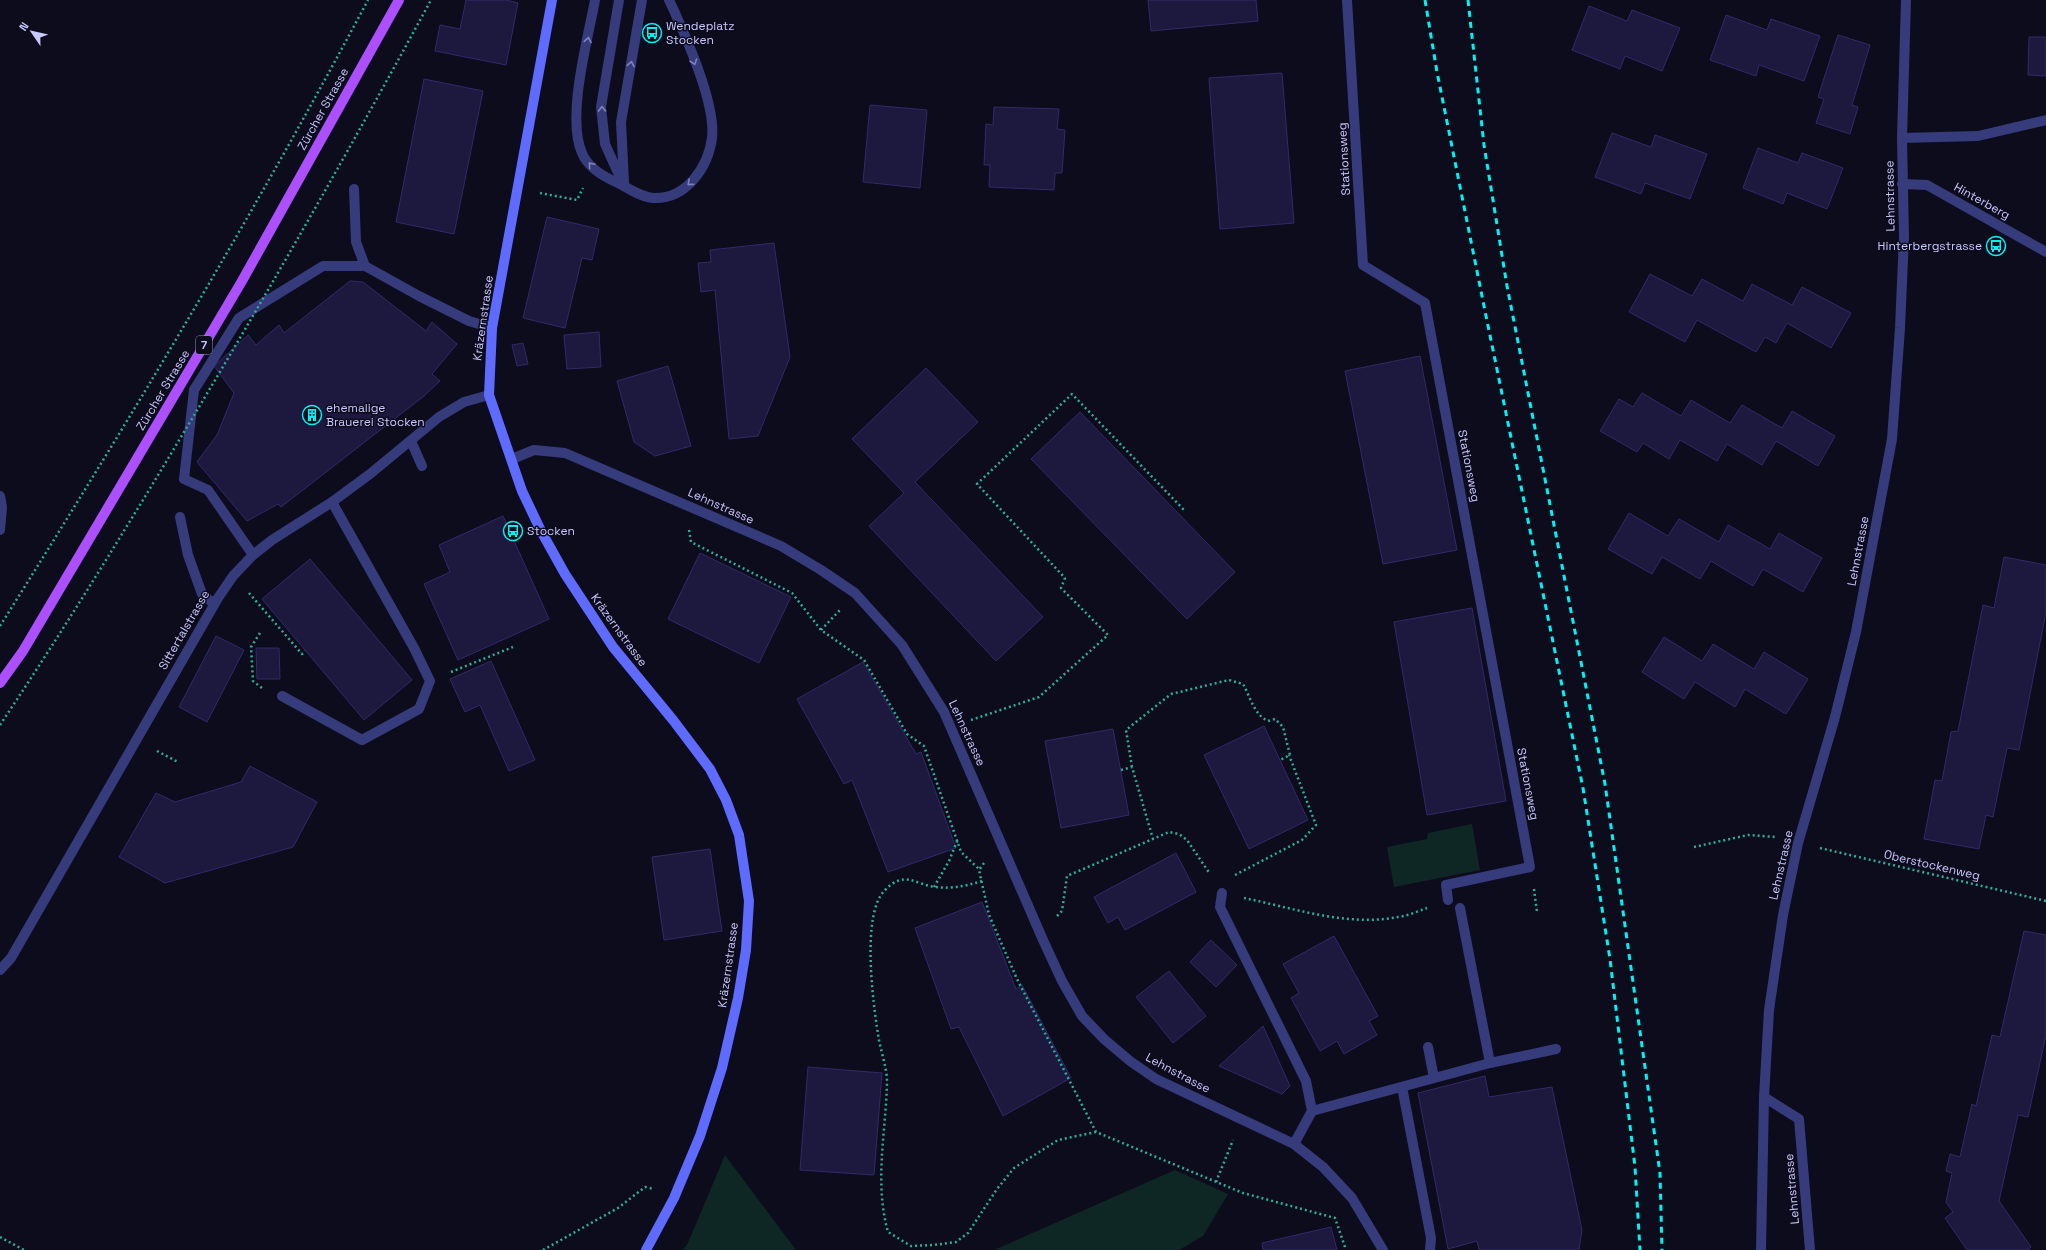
<svg xmlns="http://www.w3.org/2000/svg" width="2046" height="1250" font-family="'Space Grotesk',sans-serif">
<rect width="100%" height="100%" fill="#0d0c1d"/>
<path fill="#0f2724" d="M1472,824L1480,870L1394,887L1387,847L1427,839L1428,833Z
M725,1155L796,1250H683L688,1243Z
M1175,1170L1228,1194L1203,1236L1179,1250H994Z"/>
<path fill="#1c183e" stroke="#302a6a" d="M466,0H506L518,3L506,65L435,51L440,25L460,29Z
M1148,0H1256L1258,21L1151,31Z
M1589,6L1627,21L1632,10L1680,28L1662,71L1625,56L1620,69L1572,50Z
M1726,15L1767,30L1771,19L1820,36L1804,81L1759,65L1756,76L1710,60Z
M1838,35L1870,45L1852,105L1858,107L1850,134L1816,123L1824,99L1818,97Z
M2029,37H2046V76L2028,75Z
M1282,73L1294,223L1220,229L1209,78Z
M424,79L483,91L454,234L396,222Z
M870,105L927,110L920,188L863,182Z
M994,107L1059,109L1057,129L1065,130L1062,173H1055L1054,190L989,187L990,165H984L986,124L993,125Z
M1612,133L1651,147L1655,135L1707,154L1690,199L1645,183L1641,194L1595,177Z
M1758,148L1798,163L1802,153L1843,168L1827,209L1787,193L1783,204L1743,188Z
M547,217L599,229L592,260L582,258L565,328L523,318Z
M774,243L790,357L758,436L729,439L715,290L701,292L698,263L711,262L710,250Z
M1650,274L1692,296L1702,279L1743,301L1752,284L1792,305L1802,287L1851,313L1831,348L1787,323L1776,343L1765,337L1756,352L1697,320L1685,342L1629,312Z
M350,281L363,282L426,331L432,322L457,344L432,374L440,381L424,396L281,507L278,504L247,521L197,462L217,435L234,393L214,366L248,335L256,345L279,325L284,333Z
M599,332L601,367L567,369L564,335Z
M523,343L528,364L517,366L512,345Z
M1420,356L1457,550L1383,564L1345,371Z
M668,366L691,446L655,456L634,442L617,381Z
M926,368L978,422L915,482L1043,617L996,661L869,526L904,493L852,439Z
M1642,393L1681,416L1691,400L1730,423L1742,405L1782,428L1792,411L1835,436L1818,466L1776,441L1762,465L1727,444L1717,461L1680,440L1669,459L1643,443L1637,452L1600,431L1619,399L1633,407Z
M1080,412L1235,572L1187,619L1031,459Z
M1629,513L1668,536L1679,519L1719,542L1728,525L1770,549L1779,533L1822,558L1803,592L1763,569L1753,586L1711,561L1700,579L1662,557L1652,574L1608,549Z
M503,516L549,619L458,660L424,584L450,572L439,545Z
M700,553L791,597L759,663L668,619Z
M2004,557L2046,565V612L2019,750L2007,748L1993,817L1986,815L1979,849L1924,839L1935,780L1942,781L1951,732L1958,731L1983,605L1994,608Z
M310,559L412,680L364,720L262,599Z
M1472,608L1506,801L1427,815L1394,622Z
M216,636L244,650L207,722L179,707Z
M1664,637L1702,661L1713,644L1754,669L1764,652L1808,679L1786,714L1745,689L1735,707L1695,682L1684,699L1642,672Z
M256,648H279L280,679H257Z
M491,661L535,760L509,771L480,705L465,712L450,679Z
M863,662L916,754L921,752L956,848L888,872L852,780L844,784L797,699Z
M1264,726L1308,820L1249,849L1204,755Z
M1113,729L1129,815L1061,828L1045,741Z
M250,766L317,802L293,847L165,883L119,857L156,793L175,802L241,782Z
M710,849L722,931L664,940L652,857Z
M1176,853L1196,892L1125,930L1118,917L1108,923L1094,897Z
M982,902L1016,989L1022,985L1071,1078L1003,1116L959,1027L951,1029L915,928Z
M2024,931L2046,935V1035L2028,1117L2018,1115L1999,1201L2031,1247L2028,1250H1967L1945,1218L1953,1212L1946,1202L1952,1173L1946,1171L1950,1154L1960,1157L1972,1104L1976,1106L1992,1035L2000,1037Z
M1334,936L1378,1016L1369,1021L1377,1035L1344,1054L1337,1041L1320,1051L1291,998L1299,993L1283,964Z
M1211,940L1237,965L1216,987L1190,962Z
M1169,971L1206,1016L1173,1043L1136,997Z
M1263,1026L1290,1086L1282,1094L1219,1066Z
M808,1067L882,1073L874,1175L800,1170Z
M1485,1076L1489,1097L1552,1087L1582,1230L1579,1250H1479L1477,1241L1448,1249L1418,1093Z
M1331,1227L1337,1250H1263L1262,1243Z"/>
<g fill="none" stroke-linecap="round" stroke-linejoin="round">
<path stroke="#2dae9a" stroke-width="2.5" stroke-dasharray="2 3" stroke-linecap="butt" d="M540,193L577,200L583,188
M689,530L691,542L792,593L821,630L864,660L907,734L924,746L961,852L979,869
M249,593L302,654L305,651
M0,626C129,421 254,214 368,0
M821,630L840,610
M260,633L251,647L253,681L262,688
M451,672L513,647
M971,720L1039,697L1108,635L1061,588L1065,578L977,484L1072,394L1185,511
M157,751L178,762
M1132,767L1126,730L1171,694L1229,680L1243,684C1250,696 1254,715 1268,721L1275,719L1283,727L1290,755L1280,760
M1121,770L1132,767L1153,839
M1694,847L1748,835L1775,837
M1820,848L2046,901
M984,863L979,870L989,915L1017,979L1096,1132L1243,1193L1335,1218L1346,1250
M1235,875L1302,840L1316,825L1289,755
M982,881C966,886 952,889 935,887C914,884 905,870 885,890C861,913 873,1003 878,1034C880,1050 887,1066 887,1082C886,1132 874,1182 888,1232L911,1246L934,1245L956,1242L968,1233L997,1189L1014,1168L1058,1140L1096,1132
M934,887L949,861L958,839
M1534,889L1537,912
M1244,898C1293,908 1347,927 1398,917C1408,916 1418,911 1427,908
M1057,916L1062,911L1067,876L1169,832L1179,834L1187,840L1210,874
M1216,1182L1233,1140
M0,1237L24,1250
M543,1250L618,1208L645,1187L654,1189"/>
<path stroke="#363b7c" stroke-width="10" d="M595,0C588,39 566,117 582,153C588,168 604,177 618,183C628,188 642,198 654,198C687,199 708,167 712,138C716,104 684,32 669,0
M619,0L601,107L605,144L624,186
M1347,0L1363,265L1425,303L1530,867L1446,885L1448,900
M624,182L621,122L642,0
M354,189L356,242L365,266
M411,441L422,466
M180,517L188,555L202,594L214,604
M253,555L208,490L184,479L194,390L239,318L323,266H365L419,296L469,321L492,328
M282,696L362,740L419,709L430,681L414,648L332,502
M1460,908L1490,1063
M1428,1047L1434,1078
M1402,1087L1431,1238L1430,1250
M1764,1097L1799,1119L1810,1250
M1312,1111L1490,1063L1556,1049"/>
<path stroke="#363b7c" stroke-width="10" d="M1902,138L1978,136L2046,120
M1902,184L1927,185L2046,252
M512,459L534,450L565,453L781,546L821,570L855,593L902,645L944,712L1043,940L1062,981L1082,1016L1104,1039L1130,1061L1156,1079L1294,1144L1323,1167L1352,1198L1383,1250
M0,496L2,507L0,530
M1222,893L1220,907L1306,1081L1312,1111L1294,1144
M0,970L11,958L218,598L233,576L253,555L272,540L332,502L370,474L439,417L464,402L489,395
M1761,1250L1764,1097L1769,1010L1783,915L1798,843L1835,717L1856,632L1892,439L1900,328L1904,237L1902,138L1906,0"/>
<path stroke="#5f6bff" stroke-width="10" d="M552,0L492,328L489,395L522,491L541,531L565,574L613,647L673,720L710,769L726,800L739,835L749,901L746,950L738,998L722,1068L700,1136L674,1198L646,1250"/>
<path stroke="#ac4fff" stroke-width="10" d="M0,683L23,651L242,281L399,0"/>
<path stroke="#00f2f3" stroke-width="3" stroke-dasharray="6 5" stroke-linecap="butt" d="M1425,0L1437,72L1485,311L1583,788L1610,959L1635,1167L1640,1250
M1468,0L1484,145L1507,286L1605,784L1660,1173L1662,1250"/>
<path stroke="#2dae9a" stroke-width="2.5" stroke-dasharray="2 3" stroke-linecap="butt" d="M0,725C62,632 121,537 178,442C266,296 350,149 431,0"/>
</g>
<defs><path id="oneway-chevron" d="M-2-3.5L2.5 0L-2 3.5" fill="none" stroke-width="1.6" stroke-linecap="round" stroke-linejoin="round"/></defs>
<g stroke="#8082be">
<use href="#oneway-chevron" transform="translate(588 40) rotate(-80)"/>
<use href="#oneway-chevron" transform="translate(694 62) rotate(71)"/>
<use href="#oneway-chevron" transform="translate(631 64) rotate(-80)"/>
<use href="#oneway-chevron" transform="translate(602 109) rotate(-91)"/>
<use href="#oneway-chevron" transform="translate(591 165) rotate(-131)"/>
<use href="#oneway-chevron" transform="translate(690 183) rotate(138)"/>
</g>
<defs>
<symbol id="bus-ring" viewBox="-11 -11 22 22"><circle r="9.5" fill="#0d0c1d" stroke="#00f2f3" stroke-width="1.5"/><path d="M-5-6H5V4H4V6H2V4H-2V6H-4V4H-5ZM-3.5-4V0h7V-4ZM-3.5 1.2v1.5H-2V1.2ZM2 1.2v1.5H3.5V1.2Z" fill="#00f2f3"/></symbol>
<symbol id="building-ring" viewBox="-11 -11 22 22"><circle r="9.5" fill="#0d0c1d" stroke="#00f2f3" stroke-width="1.5"/><path d="M-4-6H4V6H1V3H-1V6H-4ZM-2.5-4.3h1.7v1.8h-1.7ZM.8-4.3h1.7v1.8H.8ZM-2.5-1h1.7V.8h-1.7ZM.8-1h1.7V.8H.8Z" fill="#00f2f3"/></symbol>
</defs>
<g fill-rule="evenodd">
<use href="#bus-ring" x="641" y="22" width="22" height="22"/>
<use href="#bus-ring" x="1985" y="235" width="22" height="22"/>
<use href="#building-ring" x="301" y="404" width="22" height="22"/>
<use href="#bus-ring" x="502" y="520" width="22" height="22"/>
</g>
<g text-anchor="middle" stroke-width="3" stroke-linejoin="round" paint-order="stroke">
<rect fill="#0d0c1d" stroke="#9190bb" stroke-width="1" x="196" y="336" width="16" height="18" rx="3"/>
<g font-size="11" font-weight="bold" fill="#c9c8ff">
<text x="204" y="349">7</text>
</g>
<g font-size="12" fill="#c9c8ff" stroke="#0d0c1d" text-anchor="start">
<text x="666" y="30">Wendeplatz<tspan x="666" dy="14">Stocken</tspan></text>
<text x="1982" y="250" text-anchor="end">Hinterbergstrasse</text>
<text x="326" y="412">ehemalige<tspan x="326" dy="14">Brauerei Stocken</tspan></text>
<text x="527" y="535">Stocken</text>
</g>
<g font-size="12" fill="#c9c8ff" stroke="#0d0c1d">
<text transform="translate(323 109) rotate(-61)" y="4">Zürcher Strasse</text>
<text transform="translate(1344 159) rotate(-93)" y="4">Stationsweg</text>
<text transform="translate(1890 196) rotate(-91)" y="4">Lehnstrasse</text>
<text transform="translate(1982 201) rotate(29)" y="4">Hinterberg</text>
<text transform="translate(483 318) rotate(-82)" y="4">Kräzernstrasse</text>
<text transform="translate(163 390) rotate(-59)" y="4">Zürcher Strasse</text>
<text transform="translate(1469 466) rotate(79)" y="4">Stationsweg</text>
<text transform="translate(721 506) rotate(24)" y="4">Lehnstrasse</text>
<text transform="translate(1858 551) rotate(-79)" y="4">Lehnstrasse</text>
<text transform="translate(184 630) rotate(-60)" y="4">Sittertalstrasse</text>
<text transform="translate(619 630) rotate(54)" y="4">Kräzernstrasse</text>
<text transform="translate(967 733) rotate(65)" y="4">Lehnstrasse</text>
<text transform="translate(1528 784) rotate(79)" y="4">Stationsweg</text>
<text transform="translate(1781 865) rotate(-77)" y="4">Lehnstrasse</text>
<text transform="translate(1932 865) rotate(13)" y="4">Oberstockenweg</text>
<text transform="translate(728 965) rotate(-82)" y="4">Kräzernstrasse</text>
<text transform="translate(1178 1073) rotate(28)" y="4">Lehnstrasse</text>
<text transform="translate(1792 1189) rotate(-95)" y="4">Lehnstrasse</text>
</g>
</g>
<g transform="translate(32 32) rotate(304)" stroke="#0d0c1d" stroke-width="3" paint-order="stroke">
<path d="M0-3L7 15L0 10L-7 15Z" fill="#c9c8ff"/>
<text y="-6" font-size="11" font-weight="bold" text-anchor="middle" fill="#c9c8ff">N</text>
</g>
</svg>
